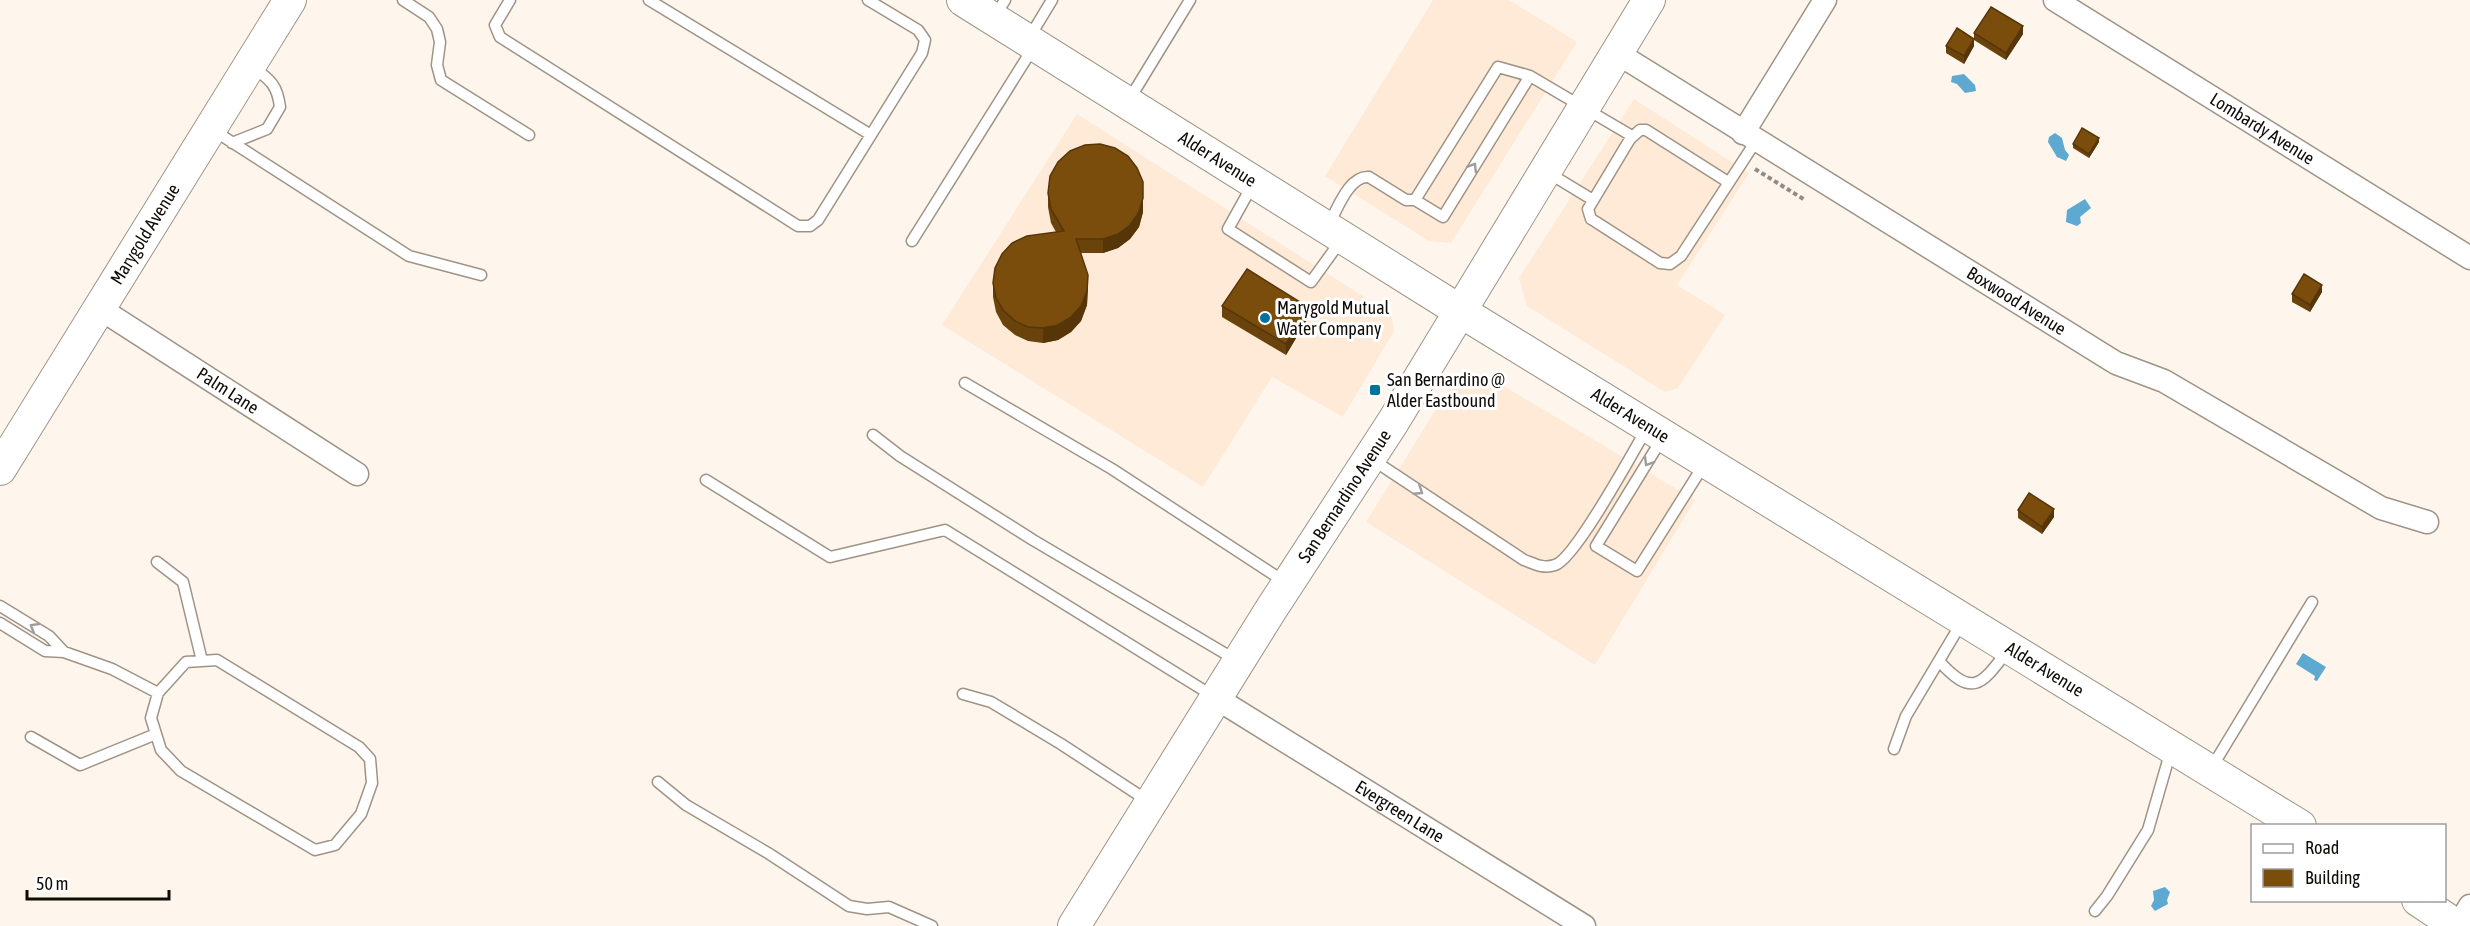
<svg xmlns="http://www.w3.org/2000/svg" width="2470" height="926" font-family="'Asap Condensed',sans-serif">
<rect width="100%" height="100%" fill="#fef6ed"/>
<path fill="#feead6" d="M1433,0H1509L1577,42L1451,243L1429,241L1325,176Z
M1634,99L1749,173L1677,285L1725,315L1678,388L1665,392L1527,306L1519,278Z
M1077,114L1391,314L1394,331L1343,417L1272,377L1203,487L942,325Z
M1482,373L1695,500L1595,665L1366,522L1456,377Z"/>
<path fill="#5da9d1" d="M1964,74L1975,85L1976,91L1965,93L1957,84L1951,82L1952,76Z
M2055,133L2062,138L2065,150L2069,155L2066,161L2057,157L2048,142L2049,137Z
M2085,199L2091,208L2080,217L2081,223L2077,226L2066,222L2067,210Z
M2303,653L2326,667L2317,681L2314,680L2315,676L2296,664Z
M2165,887L2170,892L2167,900L2168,904L2155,911L2151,906L2154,900L2153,891Z"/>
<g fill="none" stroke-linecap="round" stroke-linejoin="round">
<defs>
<path id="lane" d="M403,0L429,17L437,29L440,42L437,65L441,80L529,135
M510,0L495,25L500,37L798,226H810L818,220L922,53L925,40L918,30L868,0
M649,0L871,135
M995,16L1005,0
M1029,38L1052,0
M1129,100L1190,0
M213,130L409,256L481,275
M232,143L267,129L280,107C277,84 270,80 252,66
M1547,172L1593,200
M1728,182L1646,130H1640L1630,139L1588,209L1591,219L1596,222L1660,263L1670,264L1681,256L1756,141
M1253,184L1228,229L1311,282L1342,239
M1415,200L1498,67L1530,76L1632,136
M1329,224C1337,210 1349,175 1369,177L1406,200H1415L1443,217L1530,76
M912,241L1033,48
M965,383L1112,469L1285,582
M873,435L900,456L1033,540L1236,660
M1663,437L1596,546L1637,571L1705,463
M1373,460L1524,560C1535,564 1543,569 1555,565C1575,559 1633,452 1647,428
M706,480L830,557L945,530L1213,696
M157,562L183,582L202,661
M0,606L49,636L64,652
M0,623L45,651L64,652L112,669L158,693
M217,660L359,747L370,759L372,783L361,814L335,845L315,850L181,771L161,750L151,718L158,693L186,662Z
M1939,661C1973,699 1982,684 2008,650
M963,694L991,702L1061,744L1148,801
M31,737L80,765L156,734
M1894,749L1906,716L1962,622
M2212,767L2312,602
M658,782L686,805L768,853L849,906L867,909L889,907L932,926
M2095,911L2107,896L2148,830L2171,750"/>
<g id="street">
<path id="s1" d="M2055,0L2470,258"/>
<path id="s2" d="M1617,53L2116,363L2164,381L2381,508L2427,522"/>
<path d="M1743,133L1825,0"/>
<path id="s3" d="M99,308L357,474"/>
<path id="s4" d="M1216,698L1584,926"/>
<path d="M2458,926L2470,906"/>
</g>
<g id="secondary">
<path id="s5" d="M963,0L1460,311L2300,826"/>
<path id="s6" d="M0,469L290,0"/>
<path d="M2418,900L2457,926"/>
<path id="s7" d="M1074,926L1270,611L1393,422L1649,0"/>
</g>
</defs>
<use href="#lane" stroke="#9f9386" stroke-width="13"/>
<use href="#street" stroke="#9f9386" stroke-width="25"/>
<use href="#secondary" stroke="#9f9386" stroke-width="34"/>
<path stroke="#928c85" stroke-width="4" stroke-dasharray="4.5 3" stroke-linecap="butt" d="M1755,169L1805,200"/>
<use href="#lane" stroke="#fff" stroke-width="10"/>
<use href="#street" stroke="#fff" stroke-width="22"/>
<use href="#secondary" stroke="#fff" stroke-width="32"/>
</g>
<path fill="#6a420b" d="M1974,33L2023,34L2006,60L1974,40Z
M1946,46H1974L1964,64L1946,53Z
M2099,142L2089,158L2073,148V144Z
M1048,193L1143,212L1139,227L1130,239L1118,248L1103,253H1081L1088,289L1087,305L1081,321L1071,332L1058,340L1043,343L1028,341L1015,335L1003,325L996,312L993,297V283L1056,232L1051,223L1048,207Z
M2322,292L2310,312L2292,302V294Z
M1222,306L1308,318L1286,355L1222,317Z
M2018,510L2054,517L2042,534L2018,518Z"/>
<path fill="#563609" d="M2023,26V34L2006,60V53Z
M1974,39V46L1964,64V56Z
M2099,138V142L2089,158V154Z
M1143,198V212L1139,227L1130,239L1118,248L1103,253V239Z
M1088,275L1087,305L1081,321L1071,332L1058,340L1043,343V328Z
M2322,285V292L2310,312V305Z
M1308,307V318L1286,355V344Z
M2054,509V517L2042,534V527Z"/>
<path fill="#7b4d0d" stroke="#563609" stroke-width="1.5" d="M1991,7L2023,26L2006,53L1974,33Z
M1957,28L1974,39L1964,56L1946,46Z
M2082,128L2099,138L2089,154L2073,144Z
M1100,144L1115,148L1128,156L1137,168L1143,182V198L1139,212L1130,225L1118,234L1103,239H1076L1088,275L1087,291L1081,306L1071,317L1058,325L1043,328L1028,327L1015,321L1003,310L996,298L993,283L995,268L1002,254L1012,243L1027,236L1064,231L1051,209L1048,193L1050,176L1058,162L1070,151L1085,145Z
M1247,269L1308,307L1286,344L1222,306Z
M2304,274L2322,285L2310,305L2292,294Z
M2029,493L2054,509L2042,527L2018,510Z"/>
<defs><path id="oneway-chevron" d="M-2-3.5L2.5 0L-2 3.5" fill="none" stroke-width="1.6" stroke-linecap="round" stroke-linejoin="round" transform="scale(1.5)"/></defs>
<g stroke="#9f9d9c">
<use href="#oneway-chevron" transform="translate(1473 167) rotate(-58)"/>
<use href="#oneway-chevron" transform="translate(1648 462) rotate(121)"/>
<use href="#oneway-chevron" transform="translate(1419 491) rotate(33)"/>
<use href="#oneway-chevron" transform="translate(34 627) rotate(-149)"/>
</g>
<g fill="#00739d" stroke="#fff" stroke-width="2">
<circle cx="1265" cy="318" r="6"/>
<rect x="1369" y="384" width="12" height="12" rx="3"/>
</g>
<g text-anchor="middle" stroke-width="6" stroke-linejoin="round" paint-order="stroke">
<g font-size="18" fill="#0f0b07" stroke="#fff">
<text dy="6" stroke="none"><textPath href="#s1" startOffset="244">Lombardy Avenue</textPath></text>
<text dy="6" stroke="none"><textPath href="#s5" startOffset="300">Alder Avenue</textPath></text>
<text dy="6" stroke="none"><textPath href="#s6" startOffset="276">Marygold Avenue</textPath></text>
<text dy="6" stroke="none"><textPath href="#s2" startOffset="470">Boxwood Avenue</textPath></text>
<text dy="6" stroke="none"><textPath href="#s3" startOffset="153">Palm Lane</textPath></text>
<text dy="6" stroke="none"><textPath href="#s5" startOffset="786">Alder Avenue</textPath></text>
<text dy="6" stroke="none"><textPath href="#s7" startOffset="508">San Bernardino Avenue</textPath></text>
<text dy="6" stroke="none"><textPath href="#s5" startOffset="1272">Alder Avenue</textPath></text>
<text dy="6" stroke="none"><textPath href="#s4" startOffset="216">Evergreen Lane</textPath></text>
</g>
<g font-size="18" fill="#0f0b07" stroke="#fff" text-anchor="start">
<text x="1277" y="314">Marygold Mutual<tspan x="1277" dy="21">Water Company</tspan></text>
<text x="1387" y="386">San Bernardino @<tspan x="1387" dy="21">Alder Eastbound</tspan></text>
</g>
</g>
<rect x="2251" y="824" width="195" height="78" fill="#ffffff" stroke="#9f9d9c" stroke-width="1.5"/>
<rect x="2263" y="844" width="30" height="9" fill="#ffffff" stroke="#9f9d9c" stroke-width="1.5"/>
<text x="2305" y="854" font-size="18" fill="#0f0b07">Road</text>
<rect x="2263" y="869" width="30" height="18" fill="#7b4d0d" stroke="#9f9d9c" stroke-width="1.5"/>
<text x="2305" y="884" font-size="18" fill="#0f0b07">Building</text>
<path d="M27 890v9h142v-9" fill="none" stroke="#0f0b07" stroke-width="3"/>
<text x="36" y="890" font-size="18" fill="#0f0b07" stroke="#ffffff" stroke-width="4.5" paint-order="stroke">50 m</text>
</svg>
